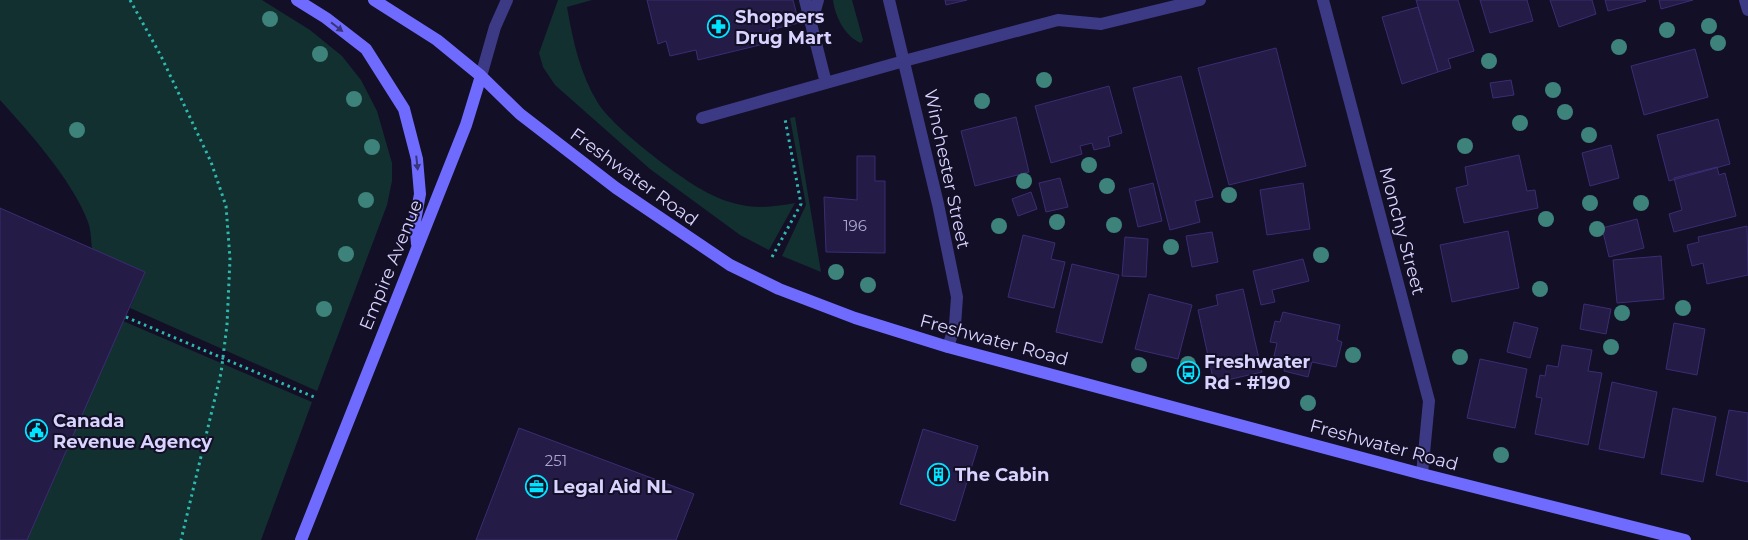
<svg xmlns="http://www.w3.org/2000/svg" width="1748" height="540" font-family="Montserrat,sans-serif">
<rect width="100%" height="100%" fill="#130f26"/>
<path fill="#12302f" d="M0,0H262L310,30L342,56L361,80L377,111L392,163V181L387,205L317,391L130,308L145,272L92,249C91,240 91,230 88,222C73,181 29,132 0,100Z
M558,0H592L567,7C573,41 580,74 598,103C613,128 683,181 710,194C719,199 732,203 742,205C760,209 778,206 795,203L769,250L740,235L650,169L555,85L543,67L539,53Z
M833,0H852L863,40L861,43C845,37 835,16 833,0Z
M795,117L821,272L782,256L806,205L790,118Z
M123,321L312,402L261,540H27Z"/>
<path fill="#241b47" stroke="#3b2d73" d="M647,0H793L799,23L769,30L772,42L698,60L696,50L670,56L666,41L658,44Z
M945,0H967L946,5Z
M1416,0H1458L1474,51L1448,59L1451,68L1438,72Z
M1480,0H1527L1533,21L1490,33Z
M1550,0H1592L1596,14L1559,27Z
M1605,0H1645L1646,1L1608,11Z
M1659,0H1693L1661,9Z
M1418,7L1438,72L1402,84L1382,17Z
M1276,48L1306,166L1229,185L1198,68Z
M1695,49L1708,97L1644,115L1631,66Z
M1181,76L1213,197L1195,201L1200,222L1170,230L1133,88Z
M1511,80L1514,95L1493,98L1490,83Z
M1109,86L1122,133L1108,137L1110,146L1094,150L1092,143L1080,146L1082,154L1051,163L1035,106Z
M1016,117L1029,172L975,186L961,131Z
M1718,119L1730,164L1669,181L1657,135Z
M1611,145L1619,178L1590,186L1582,153Z
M1519,155L1527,191L1535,190L1538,208L1464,223L1456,188L1468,185L1465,167Z
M857,156H875V181H885V253L826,252L824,197L857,200Z
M1717,167L1719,175L1725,173L1736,216L1674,232L1669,214L1682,210L1674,178Z
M1060,178L1068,207L1046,212L1039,183Z
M1153,183L1162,221L1138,227L1129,189Z
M1303,183L1310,229L1267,235L1260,190Z
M1031,192L1037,209L1018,216L1012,199Z
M0,208L145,272L27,540H0Z
M1637,219L1644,248L1609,257L1602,228Z
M1747,226L1748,275L1707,284L1703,263L1692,266L1687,245L1699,242L1698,237Z
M1508,231L1519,288L1452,302L1440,245Z
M1212,232L1218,262L1192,267L1186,236Z
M1023,235L1055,243L1051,259L1065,262L1054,308L1008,297Z
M1125,237L1148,239L1146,277L1122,276Z
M1661,256L1664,299L1617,303L1613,260Z
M1303,259L1309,281L1272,290L1275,302L1261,305L1253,271Z
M1072,264L1119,275L1102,343L1056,332Z
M1243,289L1262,372L1214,383L1198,310L1218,305L1216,295Z
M1149,294L1192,305L1178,359L1135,349Z
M1584,304L1611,309L1606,334L1580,329Z
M1283,312L1340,325L1337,340L1342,342L1336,367L1312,362L1308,377L1284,371L1286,359L1274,356L1277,343L1270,342L1275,321L1280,322Z
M1514,322L1538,328L1530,358L1507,352Z
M1674,323L1705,329L1697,375L1666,369Z
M1562,345L1592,350L1588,371L1602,373L1588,445L1535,434L1542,398L1536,397L1540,375L1545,376L1547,365L1558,367Z
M1480,359L1527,369L1515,428L1467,418Z
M1612,382L1657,392L1644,458L1599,449Z
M1673,408L1716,417L1703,482L1661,474Z
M1729,410L1748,413V482L1716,475Z
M519,428L694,494L676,540H476Z
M923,429L978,446L955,521L900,504Z"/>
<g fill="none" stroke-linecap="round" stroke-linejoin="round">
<path stroke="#2fb8b0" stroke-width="3" stroke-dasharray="2.5 4" stroke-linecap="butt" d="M130,0L161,56L211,162L226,206L230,259L227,325L221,373L181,540
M772,257L801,204L785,119
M126,317L314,397"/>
<path stroke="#3d3a85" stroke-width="12" d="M805,0L826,83
M811,24L818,0
M702,118L904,61"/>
<path stroke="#3d3a85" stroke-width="12" d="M889,0L938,204L957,297L955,325L948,347
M1323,0L1429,401L1422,474
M1745,0L1748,10
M904,61L1058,20L1101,24L1200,0"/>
<path stroke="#3d3a85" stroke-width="12" d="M481,76L495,27L507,0"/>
<path stroke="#6f6bff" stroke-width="12" d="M297,0L326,18L366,49L404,109L417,159L420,194L415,221L417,244
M374,0L437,40L481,76L520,114L616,188L730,265L779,289L855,318L948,347L1422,474L1685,540
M301,540L466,125L481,76"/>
</g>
<g fill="#3d827b">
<circle cx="270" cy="19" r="8"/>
<circle cx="1709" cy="26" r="8"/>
<circle cx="1667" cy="30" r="8"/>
<circle cx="1718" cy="43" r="8"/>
<circle cx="1619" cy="47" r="8"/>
<circle cx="320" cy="54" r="8"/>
<circle cx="1489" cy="61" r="8"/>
<circle cx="1044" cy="80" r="8"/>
<circle cx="1553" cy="90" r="8"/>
<circle cx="354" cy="99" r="8"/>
<circle cx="982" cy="101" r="8"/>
<circle cx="1565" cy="112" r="8"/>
<circle cx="1520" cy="123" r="8"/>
<circle cx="77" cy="130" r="8"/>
<circle cx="1589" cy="135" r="8"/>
<circle cx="1465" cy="146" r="8"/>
<circle cx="372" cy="147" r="8"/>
<circle cx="1089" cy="165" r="8"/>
<circle cx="1024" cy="181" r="8"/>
<circle cx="1107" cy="186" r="8"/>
<circle cx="1229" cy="195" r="8"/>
<circle cx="366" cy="200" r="8"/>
<circle cx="1590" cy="203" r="8"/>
<circle cx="1641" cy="203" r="8"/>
<circle cx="1546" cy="219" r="8"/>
<circle cx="1057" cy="222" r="8"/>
<circle cx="1114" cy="225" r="8"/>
<circle cx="999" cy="226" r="8"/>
<circle cx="1597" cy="229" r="8"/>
<circle cx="1171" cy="247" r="8"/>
<circle cx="346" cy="254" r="8"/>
<circle cx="1321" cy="255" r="8"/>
<circle cx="836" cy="272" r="8"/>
<circle cx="868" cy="285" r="8"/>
<circle cx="1540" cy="289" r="8"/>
<circle cx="1683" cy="308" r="8"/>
<circle cx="324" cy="309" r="8"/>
<circle cx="1622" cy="313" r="8"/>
<circle cx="1611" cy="347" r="8"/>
<circle cx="1353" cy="355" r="8"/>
<circle cx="1460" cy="357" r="8"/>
<circle cx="1188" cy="364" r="8"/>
<circle cx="1139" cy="365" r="8"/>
<circle cx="1308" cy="403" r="8"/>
<circle cx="1501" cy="455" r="8"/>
</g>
<defs><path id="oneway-solid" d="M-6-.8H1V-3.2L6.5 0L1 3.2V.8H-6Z" transform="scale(1.25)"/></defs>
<g fill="#38347d">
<use href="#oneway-solid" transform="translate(337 27) rotate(38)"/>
<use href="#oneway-solid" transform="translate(417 163) rotate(84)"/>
</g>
<defs>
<symbol id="pharmacy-ring" viewBox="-11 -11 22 22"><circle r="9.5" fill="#130f26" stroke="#00e5ff" stroke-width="1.5"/><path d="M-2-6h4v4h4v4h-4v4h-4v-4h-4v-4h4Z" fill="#00e5ff"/></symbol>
<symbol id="bus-ring" viewBox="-11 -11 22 22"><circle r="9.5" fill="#130f26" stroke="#00e5ff" stroke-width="1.5"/><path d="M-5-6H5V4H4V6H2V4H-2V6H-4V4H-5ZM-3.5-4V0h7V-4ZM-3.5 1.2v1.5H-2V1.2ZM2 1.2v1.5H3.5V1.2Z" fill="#00e5ff"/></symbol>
<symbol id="civic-ring" viewBox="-11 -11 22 22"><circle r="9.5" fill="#130f26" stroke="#00e5ff" stroke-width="1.5"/><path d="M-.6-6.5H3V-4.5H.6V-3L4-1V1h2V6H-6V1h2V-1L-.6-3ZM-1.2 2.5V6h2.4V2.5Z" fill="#00e5ff"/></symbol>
<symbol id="building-ring" viewBox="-11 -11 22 22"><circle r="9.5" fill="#130f26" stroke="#00e5ff" stroke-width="1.5"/><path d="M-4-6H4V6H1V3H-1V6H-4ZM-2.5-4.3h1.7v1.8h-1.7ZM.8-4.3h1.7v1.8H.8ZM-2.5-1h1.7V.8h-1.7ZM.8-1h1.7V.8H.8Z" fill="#00e5ff"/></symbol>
<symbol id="office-ring" viewBox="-11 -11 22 22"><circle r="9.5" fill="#130f26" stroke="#00e5ff" stroke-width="1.5"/><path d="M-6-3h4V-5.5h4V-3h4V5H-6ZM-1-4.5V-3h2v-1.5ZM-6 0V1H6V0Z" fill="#00e5ff"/></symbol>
</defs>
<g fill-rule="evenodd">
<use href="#pharmacy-ring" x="706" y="14" width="25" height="25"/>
<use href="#bus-ring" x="1176" y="360" width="25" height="25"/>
<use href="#civic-ring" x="24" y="418" width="25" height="25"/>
<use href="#building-ring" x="926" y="462" width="25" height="25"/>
<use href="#office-ring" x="524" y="474" width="25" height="25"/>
</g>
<g text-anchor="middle" stroke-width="4" stroke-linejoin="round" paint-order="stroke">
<g font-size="15" fill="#aca6d1">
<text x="855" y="231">196</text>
<text x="556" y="466">251</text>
</g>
<g font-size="18" font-weight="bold" fill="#d9d4ff" stroke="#130f26" text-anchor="start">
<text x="735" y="23">Shoppers<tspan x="735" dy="21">Drug Mart</tspan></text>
<text x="1204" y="368">Freshwater<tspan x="1204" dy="21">Rd - #190</tspan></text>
<text x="53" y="427">Canada<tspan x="53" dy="21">Revenue Agency</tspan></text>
<text x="955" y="481">The Cabin</text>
<text x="553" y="493">Legal Aid NL</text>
</g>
<g font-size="18" fill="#d9d4ff" stroke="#130f26">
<text transform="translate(947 169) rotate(78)" y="6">Winchester Street</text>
<text transform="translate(634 177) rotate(36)" y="6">Freshwater Road</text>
<text transform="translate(1402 231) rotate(75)" y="6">Monchy Street</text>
<text transform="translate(391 265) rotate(-68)" y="6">Empire Avenue</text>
<text transform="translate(994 340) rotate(15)" y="6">Freshwater Road</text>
<text transform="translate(1384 445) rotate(15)" y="6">Freshwater Road</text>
</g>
</g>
</svg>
